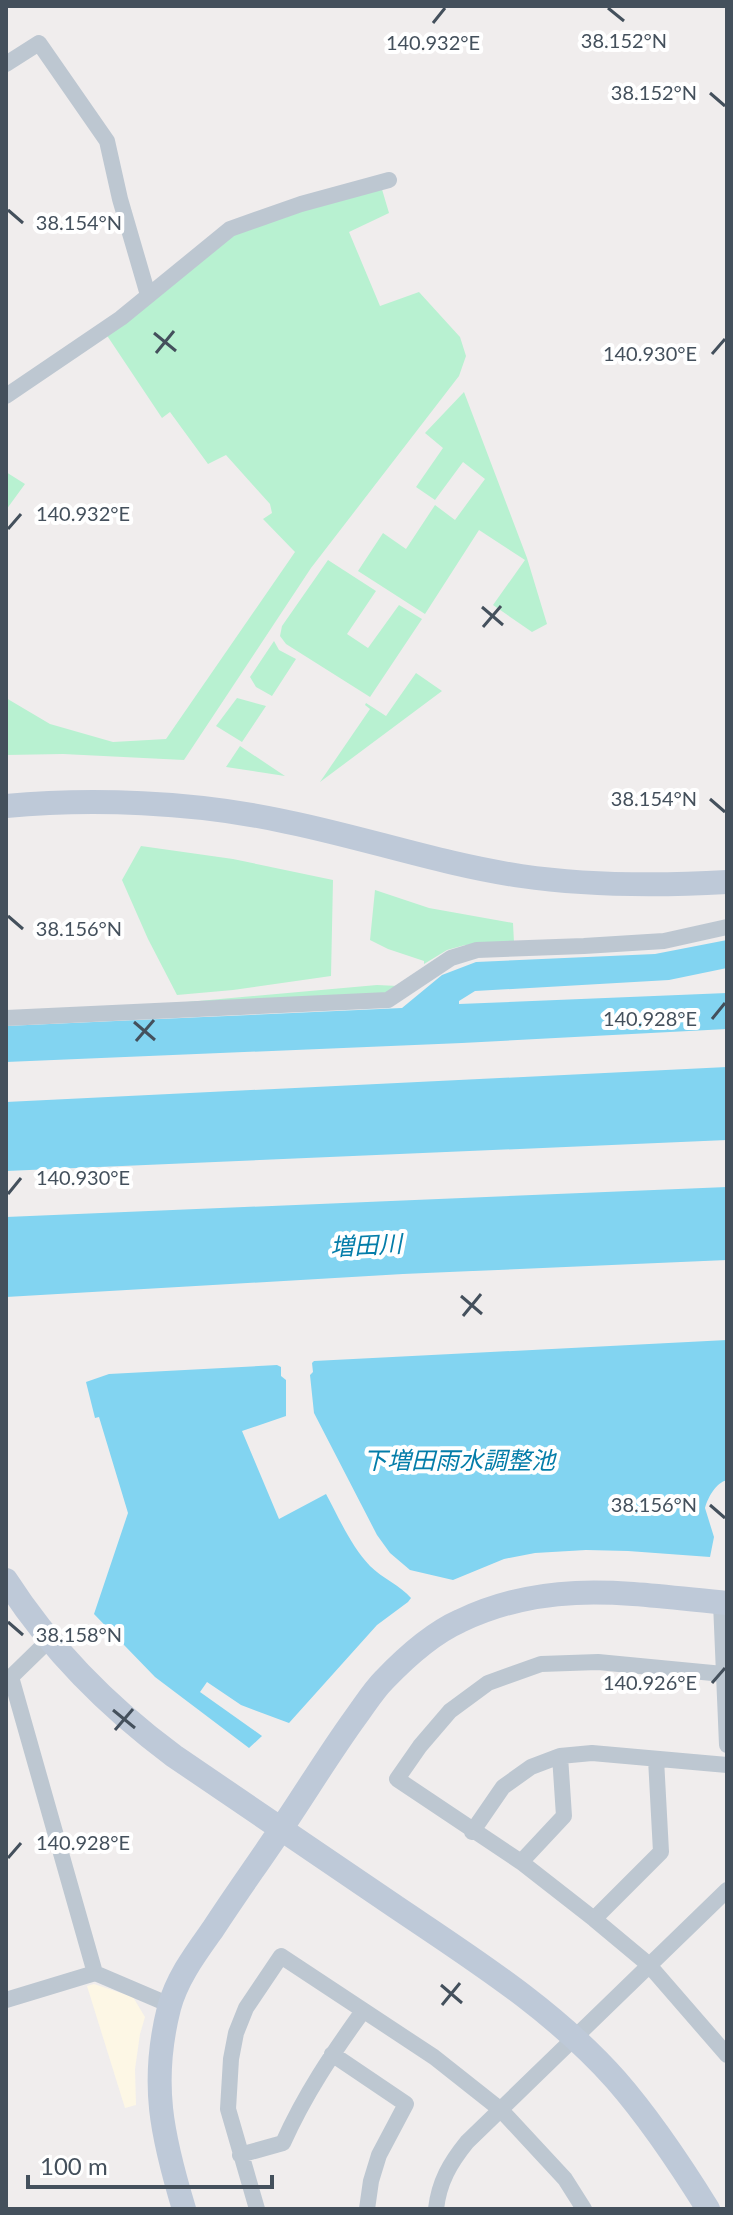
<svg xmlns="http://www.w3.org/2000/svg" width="733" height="2215" font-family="Lato,'Noto Sans JP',sans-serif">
<rect width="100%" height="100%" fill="#f0eded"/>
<path fill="#fdf7e5" d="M94,1984L133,1997L145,2017L140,2034L135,2069L136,2105L125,2108L87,1986Z"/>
<path fill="#b8f1d1" d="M381,186L389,213L349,232L380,306L419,292L460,337L466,356L459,376L311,568L184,760L63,754L6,755V698L50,724L113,742L166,739L295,552L263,519L272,513L270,504L226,455L208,464L170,412L162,418L106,334L230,234Z
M464,392L527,558L547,624L532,632L493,605L525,560L479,530L425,614L358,571L383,533L406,549L435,505L455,520L485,479L463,462L435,500L416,487L443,448L425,433Z
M6,472L25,484L6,510Z
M328,560L376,591L347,634L368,648L399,605L422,619L370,697L286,644L280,636L282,626Z
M274,641L279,650L296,659L272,696L256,687L250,677Z
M416,673L442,691L320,782L370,709L365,705L366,703L386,716Z
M237,698L266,706L242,742L216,726Z
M240,746L285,776L226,767Z
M141,846L233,859L333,880L331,976L233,990L177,995L148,939L122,880Z
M375,890L429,908L513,923L514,943L465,945L447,950L424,964V961L388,949L370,940Z
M377,985L398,986L389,994L176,1003Z"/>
<path fill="#82d4f1" d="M727,940V968L669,980L475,991L459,1001V1004L727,993V1029L462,1043L6,1062V1026L402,1008L442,975L476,962L655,954Z
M727,1067V1140L6,1171V1102Z
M727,1187V1260L403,1274L6,1297V1217Z
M727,1340V1480C716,1483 708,1497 705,1508L714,1537L710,1557L628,1551L586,1550L535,1553L504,1559L453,1580L410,1570L390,1553L377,1535L314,1413L310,1375L313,1372L312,1363L314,1361Z
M277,1365L281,1367V1376L286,1380V1416L242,1431L279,1519L326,1494C339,1518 351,1546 370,1566C382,1578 401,1586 411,1598L408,1602L377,1625L289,1723L241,1705L207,1682L200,1692L262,1736L249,1748L155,1677L94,1614L128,1513L99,1417L95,1418L86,1382L109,1374Z"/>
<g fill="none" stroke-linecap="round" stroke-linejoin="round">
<path stroke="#bdc7d1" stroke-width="16" d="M6,64L39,43L107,141L120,199L148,295
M6,396L121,318L230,229L301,204L389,180
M6,1018L388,1000L451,958L477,950L584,946L664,941L727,927
M721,1603L727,1745
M49,1640L11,1677L95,1973L170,2005
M723,1674L598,1662L541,1664L488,1683L450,1711L420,1746L397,1779L521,1862L594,1919L648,1964L727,2055
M472,1832L503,1787L531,1767L560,1756L592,1753L727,1765
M521,1862L564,1816L560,1756
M594,1919L661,1852L656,1759
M6,2000L95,1973
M332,2054L406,2104L379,2155L371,2181L367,2209
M240,2155L283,2143C305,2094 332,2054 363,2011
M257,2209L228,2109L231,2059L236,2033L246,2008L281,1956L434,2057L501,2110L565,2179L584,2209
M436,2209C439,2182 450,2163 467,2142L727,1890"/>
<path stroke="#bec9d8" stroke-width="24" d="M6,806C92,798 193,802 278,820C360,836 439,864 521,876C590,886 658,886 727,882
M6,1580C51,1650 108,1707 174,1756C248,1807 322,1857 396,1907C473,1959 554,2010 616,2080C651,2120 680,2164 708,2209
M184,2209C162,2136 150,2083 169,2008C177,1978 196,1953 213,1929C235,1895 259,1862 281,1829C306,1792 329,1754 355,1718C364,1706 373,1691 384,1680C406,1657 431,1634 460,1621C550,1578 632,1594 727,1603"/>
</g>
<path fill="none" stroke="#44505c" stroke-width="3" d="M608,8L624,21M433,23L445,8M710,93L725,106M8,210L23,223M154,333L176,351M156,353L174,331M712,354L725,339M8,529L21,514M482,607L503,625M483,627L501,606M710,799L725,812M8,916L23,929M712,1019L725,1003M134,1022L155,1040M136,1041L154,1020M8,1194L21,1178M461,1296L482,1314M463,1316L481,1294M710,1505L725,1518M8,1622L23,1635M712,1683L725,1668M113,1710L135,1728M115,1730L133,1709M8,1858L21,1843M441,1985L462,2003M442,2005L460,1983"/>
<g text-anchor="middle" stroke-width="8" stroke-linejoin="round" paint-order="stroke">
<g font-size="24" font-style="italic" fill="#047da9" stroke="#fff">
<text transform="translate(366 1246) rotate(-3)" y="8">増田川</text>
<text x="459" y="1469">下増田雨水調整池</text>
</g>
</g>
<g font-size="20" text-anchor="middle" fill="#44505c" stroke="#fff" stroke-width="8" stroke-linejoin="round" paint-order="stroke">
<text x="624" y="48">38.152°N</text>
<text x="433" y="50">140.932°E</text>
<text x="654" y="100">38.152°N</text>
<text x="79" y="230">38.154°N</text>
<text x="650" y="361">140.930°E</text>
<text x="83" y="521">140.932°E</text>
<text x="654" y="806">38.154°N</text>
<text x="79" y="936">38.156°N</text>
<text x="650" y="1026">140.928°E</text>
<text x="83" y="1185">140.930°E</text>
<text x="654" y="1512">38.156°N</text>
<text x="79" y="1642">38.158°N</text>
<text x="650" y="1690">140.926°E</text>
<text x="83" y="1850">140.928°E</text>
</g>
<rect width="733" height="2215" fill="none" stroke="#44505c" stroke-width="16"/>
<path d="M28 2175v12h244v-12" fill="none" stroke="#44505c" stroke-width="4"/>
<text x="40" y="2175" font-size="24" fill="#44505c" stroke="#ffffff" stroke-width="6" paint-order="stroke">100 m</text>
</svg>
